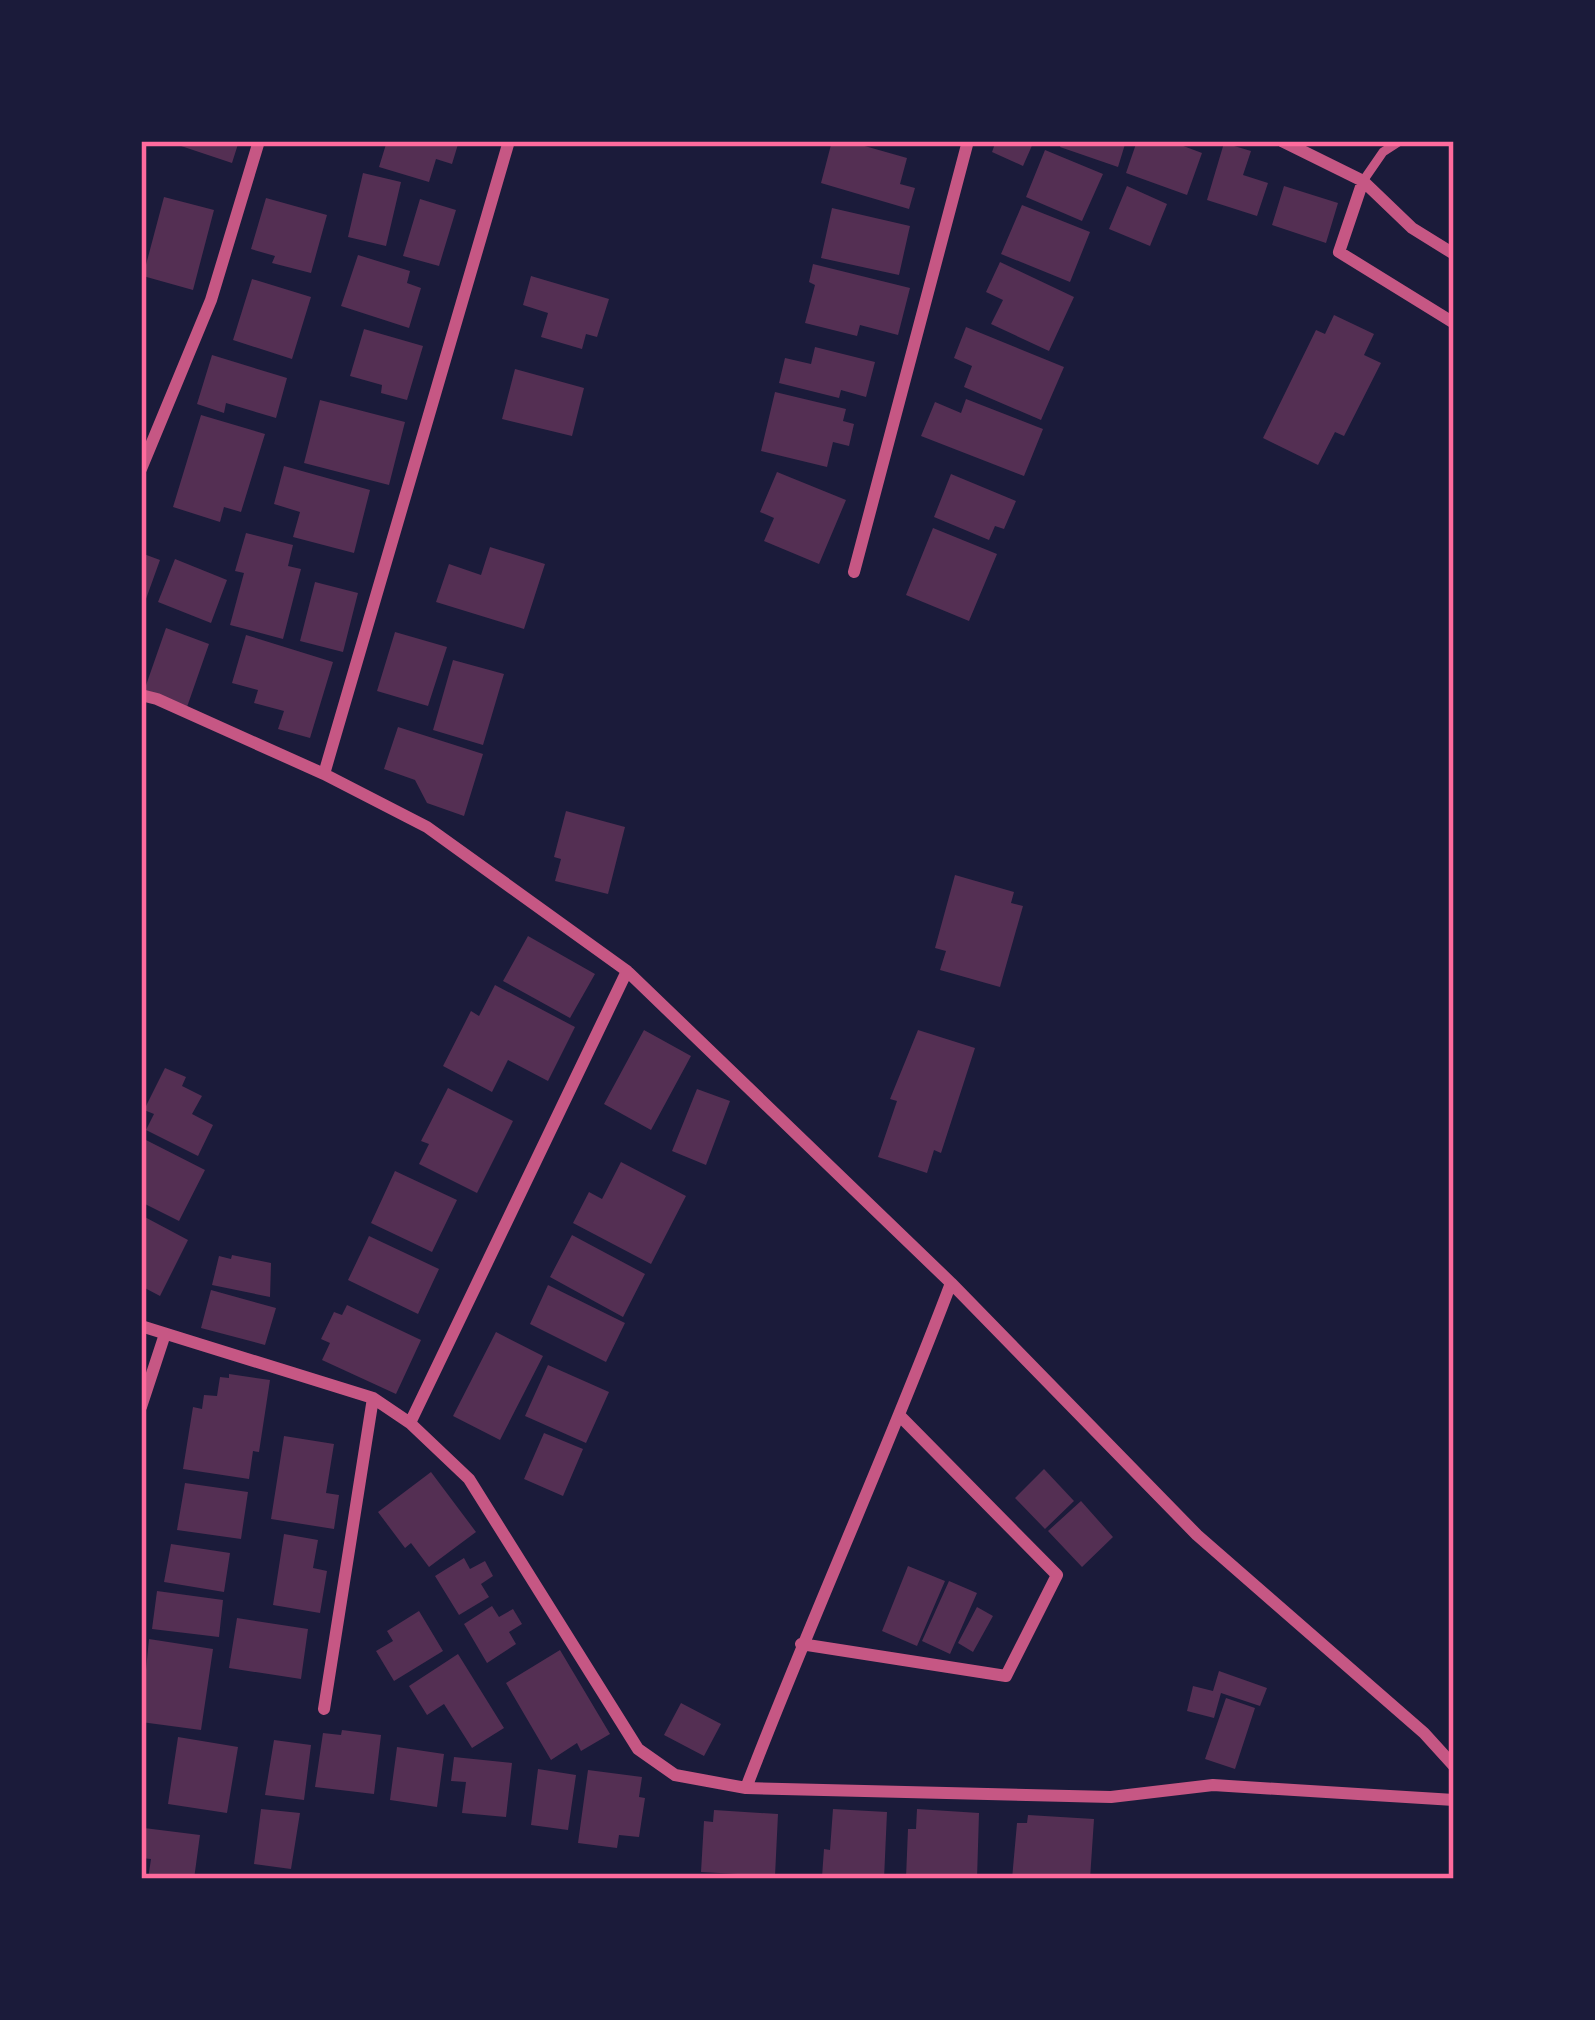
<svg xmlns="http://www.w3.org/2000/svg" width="1595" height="2020" font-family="Signika,sans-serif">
<rect width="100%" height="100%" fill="#1b1b3a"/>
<path fill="#542f53" d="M166,141H239L232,163Z
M387,141H459L452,164L436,159L429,182L379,167Z
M832,141H847L907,158L900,184L915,188L909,209L821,183Z
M996,141H1034L1023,166L992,152Z
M1062,141H1126L1118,167L1060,147Z
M1137,141H1170L1202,153L1187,195L1126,173Z
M1224,143L1251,151L1243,175L1268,183L1257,216L1207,200Z
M1045,150L1103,174L1082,221L1026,197Z
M363,173L401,182L386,246L348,237Z
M1127,186L1167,204L1150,246L1109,229Z
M1284,186L1338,203L1326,243L1272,225Z
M164,197L214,210L193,290L143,276Z
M266,198L327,215L311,273L272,263L275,256L251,249Z
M420,199L456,210L439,266L403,256Z
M1022,205L1090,232L1070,282L1001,254Z
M832,208L910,226L899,275L821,258Z
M358,255L410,271L407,283L421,288L409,328L341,306Z
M1000,262L1074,297L1049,351L991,324L1003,300L986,292Z
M813,264L910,288L898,335L860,325L857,336L805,323L815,285L809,282Z
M531,276L609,299L597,337L586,334L582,349L541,337L548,313L523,305Z
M252,279L311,297L292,359L233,340Z
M1334,315L1374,334L1364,355L1381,363L1344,436L1335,432L1318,465L1263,438L1316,330L1325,334Z
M966,327L1064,367L1041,420L964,387L972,366L954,358Z
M364,329L423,346L407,400L381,393L382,385L350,376Z
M815,347L875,362L866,397L841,390L839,398L779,383L785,358L811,364Z
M212,355L287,378L276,418L226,403L224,413L197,404Z
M515,369L584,388L572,436L502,419Z
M775,392L846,409L843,421L854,424L849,446L833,442L827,467L761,451Z
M966,399L1043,429L1024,476L921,436L935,402L961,413Z
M320,400L405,422L389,485L304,463Z
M201,415L265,434L241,512L224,507L220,522L173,507Z
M284,466L370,490L354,553L293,537L300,512L274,504Z
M777,472L846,500L819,564L764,541L774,518L760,512Z
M951,474L1016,501L1004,529L995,526L989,540L934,517Z
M933,528L997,554L969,621L906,595Z
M246,533L293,545L288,566L301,569L283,639L230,625L244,573L235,571Z
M490,547L545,564L524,629L436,602L449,564L481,575Z
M141,553L160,560L142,610H141Z
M175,559L227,580L211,623L158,602Z
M315,582L358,593L343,652L300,641Z
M166,628L209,644L187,707L144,691Z
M395,632L447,647L428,706L377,691Z
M246,635L333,662L310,738L278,729L284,711L254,703L258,690L232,683Z
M453,660L504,674L483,745L433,730Z
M398,727L483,754L464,816L427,803L415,780L384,769Z
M566,811L625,827L608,894L555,881L561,859L554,857Z
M955,875L1014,892L1011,903L1023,906L1000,987L940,970L946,951L935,948Z
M528,936L595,974L570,1018L503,981Z
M495,985L575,1027L548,1081L508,1060L492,1092L443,1066L471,1011L479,1016Z
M644,1030L691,1056L651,1130L604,1104Z
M918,1030L975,1048L941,1153L934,1150L927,1173L878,1157L897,1101L890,1099Z
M165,1068L186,1077L182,1086L202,1096L192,1114L213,1125L198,1156L146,1130L154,1114L144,1110Z
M448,1088L513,1121L477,1193L419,1164L429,1144L421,1141Z
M697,1089L730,1101L706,1165L672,1151Z
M144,1139L205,1170L179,1221L141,1202Z
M621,1162L686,1196L651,1264L573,1223L589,1192L602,1199Z
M395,1171L457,1200L432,1252L371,1223Z
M141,1215L188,1240L160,1296L141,1286Z
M572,1235L645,1274L623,1317L550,1277Z
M369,1236L439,1269L418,1314L348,1280Z
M232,1255L271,1263L270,1297L212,1285L219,1256L231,1259Z
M548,1285L625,1323L606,1362L530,1324Z
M211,1290L276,1308L265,1345L201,1328Z
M347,1305L421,1340L396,1394L322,1360L330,1343L321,1339L334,1312L342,1315Z
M496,1332L543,1356L500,1440L453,1416Z
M548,1365L609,1392L586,1443L525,1416Z
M229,1374L270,1380L259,1452L253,1451L249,1479L183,1469L193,1407L202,1409L204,1395L217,1396L220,1377L229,1378Z
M544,1433L583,1449L563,1496L524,1479Z
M284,1436L334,1444L326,1493L339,1495L334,1529L271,1519Z
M1044,1469L1074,1501L1045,1529L1015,1498Z
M431,1472L476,1532L429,1567L411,1543L405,1548L378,1512Z
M185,1483L248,1492L241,1539L177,1530Z
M1081,1501L1113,1537L1082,1567L1048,1531Z
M284,1534L318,1540L313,1568L327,1571L320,1613L273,1605Z
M171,1544L230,1553L224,1592L164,1582Z
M464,1558L470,1569L485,1561L493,1576L481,1584L489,1597L459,1615L435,1576Z
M908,1566L945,1581L917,1646L882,1631Z
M949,1581L977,1593L950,1654L922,1641Z
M157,1591L223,1600L219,1637L152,1629Z
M492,1606L499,1617L513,1609L522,1624L509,1632L516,1644L487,1663L464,1624Z
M977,1607L993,1616L973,1652L958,1643Z
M419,1611L443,1651L394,1681L376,1651L393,1641L387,1631Z
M237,1618L308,1629L301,1679L229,1668Z
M149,1639L213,1649L201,1730L141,1722Z
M560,1650L610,1734L581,1751L577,1743L551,1760L506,1683Z
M458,1654L504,1728L472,1748L444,1704L427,1715L409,1686Z
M1219,1671L1267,1688L1260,1706L1221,1693L1214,1718L1187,1711L1193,1686L1213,1691Z
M1226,1698L1255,1708L1235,1769L1205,1759Z
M681,1703L721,1724L704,1756L664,1735Z
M342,1730L381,1735L374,1794L315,1787L323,1733L341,1735Z
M178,1737L238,1747L227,1813L168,1804Z
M274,1740L311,1745L304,1800L265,1795Z
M397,1747L444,1754L437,1807L390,1800Z
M454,1757L512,1763L506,1817L462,1813L466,1782L451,1781Z
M538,1769L576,1775L568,1830L531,1825Z
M588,1770L642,1777L639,1797L645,1798L639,1837L619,1835L617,1848L578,1843Z
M261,1809L300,1813L291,1869L254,1864Z
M833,1809L887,1812L884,1879L822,1877L824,1849L830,1850Z
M917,1809L979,1813L977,1879L906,1878L908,1829H916Z
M714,1810L778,1814L775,1876L701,1872L704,1821L713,1822Z
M1028,1815L1094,1819L1090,1879H1012L1017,1823H1027Z
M144,1828L200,1835L194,1879H148L151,1859L141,1858Z"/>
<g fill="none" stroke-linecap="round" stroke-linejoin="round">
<path stroke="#c65784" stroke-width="9" d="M1363,181L1383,152L1400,141"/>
<path stroke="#c65784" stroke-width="12" d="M1282,141L1363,181L1339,252L1454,323
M1363,181L1412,228L1454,254
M141,469L211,300L259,141
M854,572L968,141
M141,695L157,699L324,774L427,827L627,971L951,1283L1197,1535L1424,1733L1454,1766
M324,774L509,141
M141,1326L373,1398L410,1423L469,1479L638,1749L675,1775L746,1788L1111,1797L1213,1785L1454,1800
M141,1407L165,1334
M410,1423L627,971
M801,1644L1006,1676L1057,1575L901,1417
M324,1709L373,1398
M746,1788C811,1618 887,1453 951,1283"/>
</g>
<rect width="1595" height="2020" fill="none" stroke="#1b1b3a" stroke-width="288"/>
<rect x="144" y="144" width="1307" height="1732" fill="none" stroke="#ff6b9d" stroke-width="4.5"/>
</svg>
